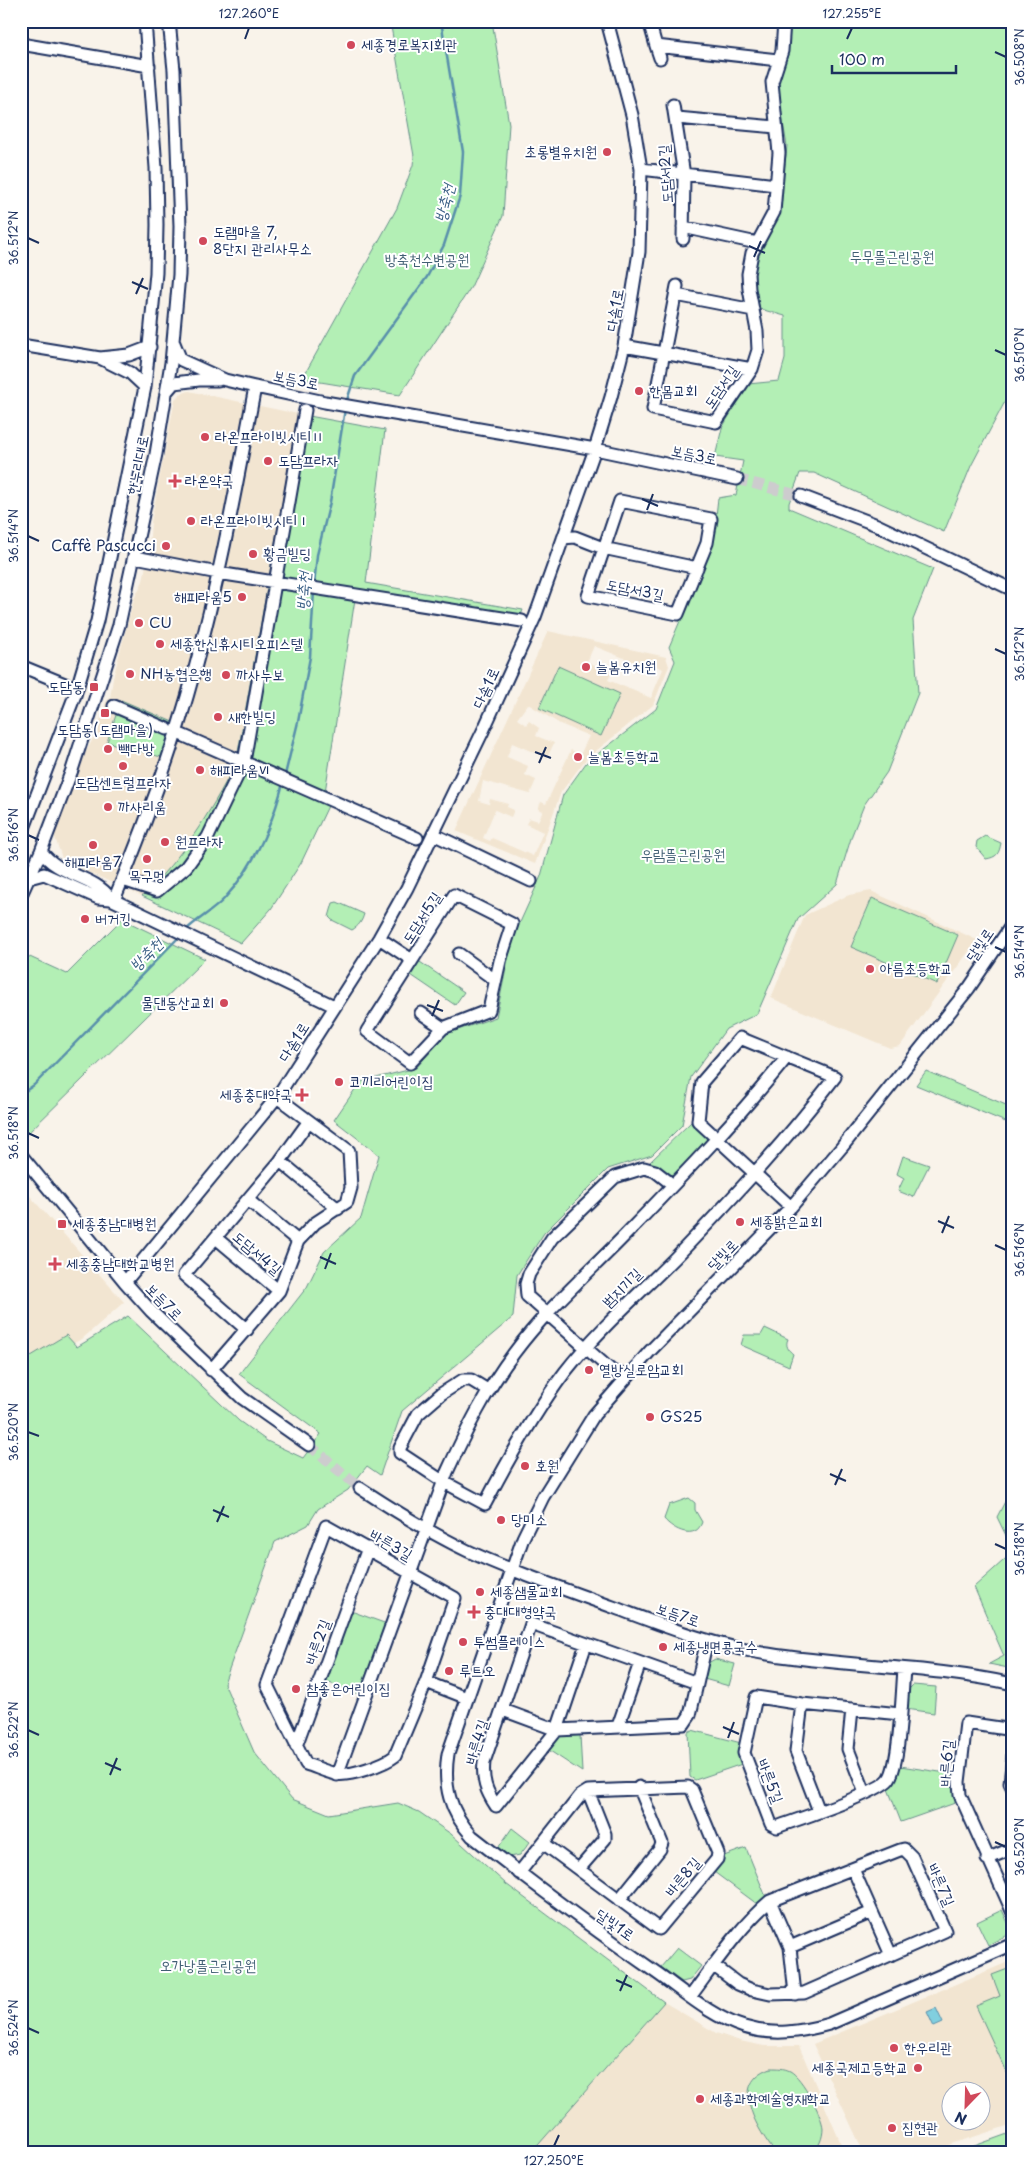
<svg xmlns="http://www.w3.org/2000/svg" width="1034" height="2174" font-family="'Playpen Sans','Poor Story',sans-serif">
<rect width="100%" height="100%" fill="#f9f3ea"/>
<filter id="ink" filterUnits="userSpaceOnUse"><feTurbulence type="fractalNoise" baseFrequency=".02" numOctaves="2"/><feDisplacementMap in="SourceGraphic" scale="10" xChannelSelector="R" yChannelSelector="G"/><feConvolveMatrix kernelMatrix="1 2 1 2 8 2 1 2 1" color-interpolation-filters="sRGB"/></filter>
<g filter="url(#ink)">
<path fill="#f2e5d1" fill-rule="evenodd" d="M189,391L298,414L235,765L209,815L181,854L161,877L142,896L63,861L53,832L78,767L97,731L106,702L110,698L113,678L134,599L143,581L149,549L151,522L175,399L180,394Z
M548,631L666,657L669,666L653,705L586,759L561,792L535,864L456,831ZM594,646L649,668L651,664L663,669L651,698L608,680L612,672L587,662ZM528,704L560,724L589,736L580,755L571,750L546,804L541,802L538,809L543,811L538,821L529,818L526,824L543,832L533,856L492,838L490,841L483,838L495,810L511,817L514,810L507,807L508,804L490,799L489,804L479,801L483,781L530,794L536,780L525,775L528,766L507,757L512,743L547,758L554,743L536,736L539,728L529,721L526,725L517,719Z
M871,891L977,940L900,1046L890,1048L771,998L805,915L849,895Z
M21,1186L124,1302L82,1339L21,1368Z
M1013,1960V2124L952,2144L931,2153H864L813,2044ZM952,2092H982V2122H952Z
M664,2002L716,2033L740,2041L764,2046H799L845,2153H531Z"/>
<path fill="#b3efb5" stroke="#678f8a" d="M390,21H492L509,124L503,216L471,287L400,395L302,379L397,208L413,165L414,156Z
M790,21H1013V391L1009,394L971,466L944,532L814,473H800L789,503V508L933,569L913,620L918,693L887,772L864,805L852,835L837,884L798,919L757,1014L726,1029L691,1077L682,1125L652,1155L608,1169L544,1233L517,1275L513,1317L402,1411L380,1475L367,1466L348,1490L318,1509L308,1525L275,1542L224,1683L254,1752L292,1799L329,1814L398,1803L419,1812L451,1834L506,1884L664,2002L531,2153H21V1362L66,1335L77,1347L128,1316L239,1421L267,1441L303,1458L321,1434L239,1374L307,1287L324,1252L361,1218L379,1155L334,1120L360,1082L416,1068L446,1034L496,1017L512,940L541,876L563,795L586,763L656,709L675,661L669,647L713,543L718,498L736,495L743,461L715,457L722,428L748,384L779,381L785,359V316L760,309L755,291V268L761,249L779,213L787,146L777,87L788,52Z
M298,414L385,430L366,583L523,610L517,625L355,599L325,792L238,752Z
M558,666L620,694L601,736L539,708Z
M121,700L173,722L161,757L107,742Z
M235,765L328,806L301,863L271,909L241,943L142,896C184,855 208,816 235,765Z
M985,836L1001,843C999,854 997,857 986,859L976,847L977,841Z
M872,898L958,935L937,984L851,947Z
M337,902L364,914C362,921 359,926 352,930L332,920L329,917L333,903Z
M122,919L205,959L24,1137L21,1135V953L67,974Z
M417,960L464,992L455,1005L408,973Z
M926,1071L1013,1108V1125L916,1085Z
M691,1122L707,1136V1144L676,1176L669,1177L650,1162Z
M903,1156L929,1165L913,1197L898,1191L904,1178L897,1174Z
M765,1328L788,1339C785,1345 788,1350 793,1354L789,1366L741,1345L744,1335H761Z
M1013,1486V1550L997,1517Z
M689,1498L695,1503V1510L702,1522C696,1541 673,1530 664,1519L669,1505Z
M1013,1552V1669L989,1664L1004,1656L974,1587Z
M351,1611L387,1624L361,1695L324,1681Z
M715,1659L735,1664L729,1686L704,1679L708,1663Z
M913,1685L936,1687L934,1713L905,1709L906,1692Z
M692,1730L741,1743L739,1753L742,1764L695,1780L690,1777L688,1732Z
M580,1735L582,1772L547,1749L561,1736Z
M900,1766L953,1774L955,1803L901,1822L888,1789L898,1775Z
M512,1828L530,1842L520,1855L510,1857L498,1848Z
M746,1848L766,1897L757,1904L714,1872L724,1856Z
M1002,1910L1010,1927L1007,1935L988,1945L977,1922Z
M677,1948L701,1966L690,1980L682,1982L661,1967Z
M1013,1967V2078L1007,2073L976,2006L1000,1996L992,1975Z
M771,2068C778,2068 784,2068 790,2071C802,2077 822,2115 823,2128C823,2138 819,2147 812,2153L774,2151C756,2127 729,2083 771,2068Z
M1013,2132V2153H955Z"/>
<path fill="#81cfdf" stroke="#588fab" d="M936,2008L943,2023L934,2027L927,2012Z"/>
<g fill="none" stroke-linecap="round" stroke-linejoin="round">
<path stroke="#588fab" stroke-width="2.5" d="M346,403L355,376L427,277L444,245L460,196L463,152L441,21
M314,586L317,555L330,502L345,409
M285,775L298,722L310,657L314,591
M185,931C197,919 213,911 224,899C255,865 272,826 283,783
M21,1094L34,1085L180,936"/>
<path stroke="#cdccce" stroke-width="11" stroke-dasharray="11 5.5" stroke-linecap="butt" d="M737,479L801,496
M309,1445L360,1488"/>
<defs>
<path id="minor" d="M649,21L656,46L778,60
M21,44L149,66
M656,46L660,58
M673,105L684,175L683,239
M677,118L776,127
M641,169L776,185
M683,227L757,243
M677,286L653,409L716,422L752,369L758,350L757,331L749,289L748,274L752,253L774,212L779,153L772,82L782,51L784,21
M676,295L753,310
M174,343L181,360L225,380L255,387L325,402L595,449L737,479
M21,345L100,358L129,355L150,347
M624,346L752,369
M100,358L130,373L145,387
M167,391L174,383L199,380H218
M801,496L877,525L1013,590
M620,501L711,519L707,543L678,614L588,596Z
M563,538L575,537L603,548L697,568
M135,557L218,573L522,621
M21,666L77,689
M114,706L167,729
M182,735L417,838
M433,834L531,881
M21,836L75,695L97,621L145,387L156,273L157,225L156,168L145,21
M41,851C59,877 93,874 111,899
M29,878L44,874L98,898L111,899L334,1006
M123,880L157,891L186,867L208,837L244,762L305,410
M21,895L41,851L72,770L119,625L156,454L171,363L179,275L180,226L174,70L169,21
M454,895L512,924L500,961L489,1010L443,1028L410,1063L367,1031Z
M114,900C145,826 173,750 194,672C220,578 237,482 255,387
M1013,923L969,988L842,1147L791,1207L650,1351L594,1415L543,1497L523,1538L448,1754C443,1786 450,1812 472,1836C532,1883 592,1928 654,1971C683,1991 710,2016 744,2027C773,2036 801,2032 829,2024L1013,1944
M379,938L412,960
M459,954L495,980
M421,1013L443,1028
M21,1155L125,1282L151,1311L242,1398L309,1445
M280,1161L338,1209
M248,1200L298,1241
M216,1238L279,1291
M125,1282L277,1097L379,938L407,888L483,731L535,617L595,449L611,397L624,346L639,252L641,169L632,115L607,21
M247,1330L184,1275L280,1161L309,1121
M211,1370L279,1291L298,1241L315,1223L347,1202L351,1188L349,1151L277,1097
M627,1376L612,1371L527,1296L526,1284L529,1274L552,1238L615,1177L644,1168L655,1171L673,1185
M489,1391L471,1380H463L441,1394L418,1414L400,1448V1453L444,1482L485,1504C509,1458 534,1413 565,1372C598,1330 638,1295 675,1258C731,1200 786,1141 835,1077L740,1038L702,1082L698,1121C729,1150 760,1178 791,1207
M360,1488C395,1511 430,1533 468,1551C515,1573 564,1589 613,1607C664,1626 714,1646 768,1654C849,1667 932,1666 1013,1684
M326,1526L455,1598L426,1682L395,1756C385,1764 349,1777 336,1774C326,1772 316,1767 306,1764L267,1685Z
M586,1644L557,1730L496,1806C486,1791 482,1780 484,1762L531,1624L697,1683
M426,1682L467,1698
M802,1704L796,1751L819,1811
M852,1709L848,1749L865,1793
M503,1710L557,1730L684,1724L690,1715L707,1640
M900,1714L802,1704L756,1697L744,1753L771,1824L777,1827C798,1819 879,1793 889,1779C900,1763 902,1692 904,1669
M618,1726L640,1663
M1013,1730L966,1723L959,1782L960,1795L1013,1913
M296,1746L368,1548
M1013,1755L1010,1783L1013,1789
M337,1775L447,1472C466,1431 486,1390 514,1353C548,1307 592,1270 631,1229C685,1173 739,1117 787,1057
M987,1859L1013,1848
M579,1869L605,1839V1834L588,1791
M853,1869L891,1955
M519,1873L580,1796L588,1791L688,1787L692,1790L718,1853L717,1859L659,1929L543,1843
M619,1900L660,1849L662,1843L639,1787
M770,1901L790,1947L795,1994
M790,1947L872,1912
M690,1997C714,1965 740,1926 770,1901L900,1850L904,1849L912,1857L945,1931L804,1993L770,1994L752,1990L738,1984L713,1965"/>
</defs>
<use href="#minor" stroke="#1b2f5e" stroke-width="15"/>
<use href="#minor" stroke="#fff" stroke-width="11"/>
</g>
</g>
<path fill="none" stroke="#1b2f5e" stroke-width="2" d="M245,39L249,28M847,39L852,28M995,52L1006,57M28,238L39,243M749,246L765,253M754,257L761,241M132,282L148,289M136,294L143,278M995,350L1006,355M642,499L658,506M647,510L653,494M28,536L39,541M995,649L1006,654M535,752L551,758M539,763L546,747M28,835L39,840M995,947L1006,952M427,1005L443,1011M432,1016L439,1000M28,1133L39,1138M938,1221L954,1228M942,1233L949,1216M995,1245L1006,1250M320,1257L336,1264M325,1269L331,1253M28,1432L39,1436M830,1474L846,1481M835,1485L842,1469M213,1510L229,1517M217,1522L224,1506M995,1544L1006,1549M723,1727L739,1734M28,1730L39,1735M728,1738L734,1722M105,1763L121,1770M110,1775L117,1758M995,1842L1006,1847M616,1980L632,1987M620,1991L627,1975M28,2028L39,2033M554,2146L559,2135"/>
<g fill="#d1495b" stroke="#fff" stroke-width="2">
<circle cx="351" cy="45" r="5"/>
<circle cx="607" cy="152" r="5"/>
<circle cx="203" cy="241" r="5"/>
<circle cx="639" cy="391" r="5"/>
<circle cx="205" cy="437" r="5"/>
<circle cx="268" cy="461" r="5"/>
<path d="M172.5 473.5h5v5h5v5h-5v5h-5v-5h-5v-5h5z"/>
<circle cx="191" cy="521" r="5"/>
<circle cx="166" cy="546" r="5"/>
<circle cx="253" cy="554" r="5"/>
<circle cx="242" cy="597" r="5"/>
<circle cx="139" cy="623" r="5"/>
<circle cx="160" cy="644" r="5"/>
<circle cx="586" cy="667" r="5"/>
<circle cx="130" cy="674" r="5"/>
<circle cx="226" cy="675" r="5"/>
<rect x="89" y="682" width="10" height="10" rx="2.5"/>
<rect x="100" y="708" width="10" height="10" rx="2.5"/>
<circle cx="218" cy="717" r="5"/>
<circle cx="108" cy="749" r="5"/>
<circle cx="578" cy="757" r="5"/>
<circle cx="123" cy="766" r="5"/>
<circle cx="200" cy="770" r="5"/>
<circle cx="108" cy="807" r="5"/>
<circle cx="165" cy="842" r="5"/>
<circle cx="93" cy="845" r="5"/>
<circle cx="147" cy="859" r="5"/>
<circle cx="85" cy="919" r="5"/>
<circle cx="870" cy="969" r="5"/>
<circle cx="224" cy="1003" r="5"/>
<circle cx="339" cy="1082" r="5"/>
<path d="M299.5 1087.5h5v5h5v5h-5v5h-5v-5h-5v-5h5z"/>
<circle cx="740" cy="1222" r="5"/>
<rect x="57" y="1219" width="10" height="10" rx="2.5"/>
<path d="M52.5 1256.5h5v5h5v5h-5v5h-5v-5h-5v-5h5z"/>
<circle cx="589" cy="1370" r="5"/>
<circle cx="650" cy="1417" r="5"/>
<circle cx="525" cy="1466" r="5"/>
<circle cx="501" cy="1520" r="5"/>
<circle cx="480" cy="1592" r="5"/>
<path d="M471.5 1604.5h5v5h5v5h-5v5h-5v-5h-5v-5h5z"/>
<circle cx="463" cy="1642" r="5"/>
<circle cx="663" cy="1647" r="5"/>
<circle cx="449" cy="1671" r="5"/>
<circle cx="296" cy="1689" r="5"/>
<circle cx="894" cy="2048" r="5"/>
<circle cx="918" cy="2068" r="5"/>
<circle cx="700" cy="2099" r="5"/>
<circle cx="892" cy="2128" r="5"/>
</g>
<g text-anchor="middle" stroke-width="4" stroke-linejoin="round" paint-order="stroke">
<g font-size="15" fill="#1b2f5e" stroke="#fff" text-anchor="start">
<text x="361" y="50">세종경로복지회관</text>
<text x="597" y="157" text-anchor="end">초롱별유치원</text>
<text x="213" y="237">도램마을 7,<tspan x="213" dy="17">8단지 관리사무소</tspan></text>
<text x="649" y="396">한몸교회</text>
<text x="215" y="442">라온프라이빗시티Ⅱ</text>
<text x="278" y="466">도담프라자</text>
<text x="185" y="486">라온약국</text>
<text x="201" y="526">라온프라이빗시티Ⅰ</text>
<text x="156" y="551" text-anchor="end">Caffè Pascucci</text>
<text x="263" y="559">황금빌딩</text>
<text x="232" y="602" text-anchor="end">해피라움5</text>
<text x="149" y="628">CU</text>
<text x="170" y="649">세종한신휴시티오피스텔</text>
<text x="596" y="672">늘봄유치원</text>
<text x="140" y="679">NH농협은행</text>
<text x="236" y="680">까사누보</text>
<text x="84" y="692" text-anchor="end">도담동</text>
<text x="228" y="722">새한빌딩</text>
<text x="105" y="735" text-anchor="middle">도담동(도램마을)</text>
<text x="118" y="754">빽다방</text>
<text x="588" y="762">늘봄초등학교</text>
<text x="210" y="775">해피라움Ⅵ</text>
<text x="123" y="788" text-anchor="middle">도담센트럴프라자</text>
<text x="118" y="812">까사리움</text>
<text x="175" y="847">원프라자</text>
<text x="93" y="867" text-anchor="middle">해피라움7</text>
<text x="147" y="881" text-anchor="middle">목구멍</text>
<text x="95" y="924">버거킹</text>
<text x="880" y="974">아름초등학교</text>
<text x="214" y="1008" text-anchor="end">물댄동산교회</text>
<text x="349" y="1087">코끼리어린이집</text>
<text x="292" y="1100" text-anchor="end">세종충대약국</text>
<text x="750" y="1227">세종밝은교회</text>
<text x="72" y="1229">세종충남대병원</text>
<text x="66" y="1269">세종충남대학교병원</text>
<text x="599" y="1375">열방실로암교회</text>
<text x="660" y="1422">GS25</text>
<text x="535" y="1471">호원</text>
<text x="511" y="1525">당미소</text>
<text x="490" y="1597">세종샘물교회</text>
<text x="484" y="1617">충대대형약국</text>
<text x="473" y="1647">투썸플레이스</text>
<text x="673" y="1652">세종냉면콩국수</text>
<text x="459" y="1676">루트오</text>
<text x="306" y="1694">참좋은어린이집</text>
<text x="904" y="2053">한우리관</text>
<text x="908" y="2073" text-anchor="end">세종국제고등학교</text>
<text x="710" y="2104">세종과학예술영재학교</text>
<text x="902" y="2133">집현관</text>
</g>
<g font-size="15" fill="#1b2f5e" stroke="#fff">
<text transform="translate(666 174) rotate(-94)" y="5">도담서2길</text>
<text transform="translate(615 310) rotate(-80)" y="5">다솜1로</text>
<text transform="translate(296 380) rotate(12)" y="5">보듬3로</text>
<text transform="translate(721 387) rotate(-56)" y="5">도담서길</text>
<text transform="translate(694 455) rotate(12)" y="5">보듬3로</text>
<text transform="translate(138 465) rotate(-79)" y="5">한누리대로</text>
<text transform="translate(635 590) rotate(11)" y="5">도담서3길</text>
<text transform="translate(486 688) rotate(-65)" y="5">다솜1로</text>
<text transform="translate(422 918) rotate(-57)" y="5">도담서5길</text>
<text transform="translate(980 945) rotate(-56)" y="5">달빛로</text>
<text transform="translate(294 1042) rotate(-58)" y="5">다솜1로</text>
<text transform="translate(257 1253) rotate(40)" y="5">도담서4길</text>
<text transform="translate(723 1255) rotate(-46)" y="5">달빛로</text>
<text transform="translate(622 1288) rotate(-45)" y="5">범지기길</text>
<text transform="translate(164 1302) rotate(46)" y="5">보듬7로</text>
<text transform="translate(391 1545) rotate(30)" y="5">바른3길</text>
<text transform="translate(678 1615) rotate(19)" y="5">보듬7로</text>
<text transform="translate(318 1642) rotate(-70)" y="5">바른2길</text>
<text transform="translate(477 1742) rotate(-73)" y="5">바른4길</text>
<text transform="translate(947 1763) rotate(-86)" y="5">바른6길</text>
<text transform="translate(770 1781) rotate(69)" y="5">바른5길</text>
<text transform="translate(683 1877) rotate(-50)" y="5">바른8길</text>
<text transform="translate(941 1885) rotate(66)" y="5">바른7길</text>
<text transform="translate(615 1925) rotate(35)" y="5">달빛1로</text>
</g>
<g font-size="15" fill="#415f74" stroke="#fff">
<text x="892" y="262">두무뜰근린공원</text>
<text x="427" y="265">방축천수변공원</text>
<text x="683" y="860">우람뜰근린공원</text>
<text x="208" y="1971">오가낭뜰근린공원</text>
</g>
<g font-size="16" font-style="italic" fill="#3a5f85" stroke="#fff">
<text transform="translate(444 203) rotate(-76)" y="6">방축천</text>
<text transform="translate(303 591) rotate(-86)" y="6">방축천</text>
<text transform="translate(146 954) rotate(-45)" y="6">방축천</text>
</g>
</g>
<rect width="1034" height="2174" fill="none" stroke="#fff" stroke-width="55"/>
<g transform="translate(966 2106) rotate(203)"><circle r="24" fill="#ffffff" stroke="#a4acbf"/>
<path d="M0-4L9 19L0 12L-9 19Z" fill="#d1495b"/>
<text y="-8" font-size="14" font-weight="bold" text-anchor="middle" fill="#1b2f5e">N</text>
</g>
<path d="M832 65v8h124v-8" fill="none" stroke="#1b2f5e" stroke-width="2.5"/>
<text x="839" y="65" font-size="15" fill="#1b2f5e" stroke="#ffffff" stroke-width="4" paint-order="stroke">100 m</text>
<rect x="28" y="28" width="978" height="2118" fill="none" stroke="#1b2f5e" stroke-width="2"/>
<g font-size="12" text-anchor="middle" fill="#1b2f5e">
<text x="249" y="18">127.260°E</text>
<text x="852" y="18">127.255°E</text>
<text transform="translate(1020 57) rotate(-90)" y="4">36.508°N</text>
<text transform="translate(14 238) rotate(-90)" y="4">36.512°N</text>
<text transform="translate(1020 355) rotate(-90)" y="4">36.510°N</text>
<text transform="translate(14 536) rotate(-90)" y="4">36.514°N</text>
<text transform="translate(1020 654) rotate(-90)" y="4">36.512°N</text>
<text transform="translate(14 835) rotate(-90)" y="4">36.516°N</text>
<text transform="translate(1020 952) rotate(-90)" y="4">36.514°N</text>
<text transform="translate(14 1133) rotate(-90)" y="4">36.518°N</text>
<text transform="translate(1020 1250) rotate(-90)" y="4">36.516°N</text>
<text transform="translate(14 1432) rotate(-90)" y="4">36.520°N</text>
<text transform="translate(1020 1549) rotate(-90)" y="4">36.518°N</text>
<text transform="translate(14 1730) rotate(-90)" y="4">36.522°N</text>
<text transform="translate(1020 1847) rotate(-90)" y="4">36.520°N</text>
<text transform="translate(14 2028) rotate(-90)" y="4">36.524°N</text>
<text x="554" y="2165">127.250°E</text>
</g>
</svg>
